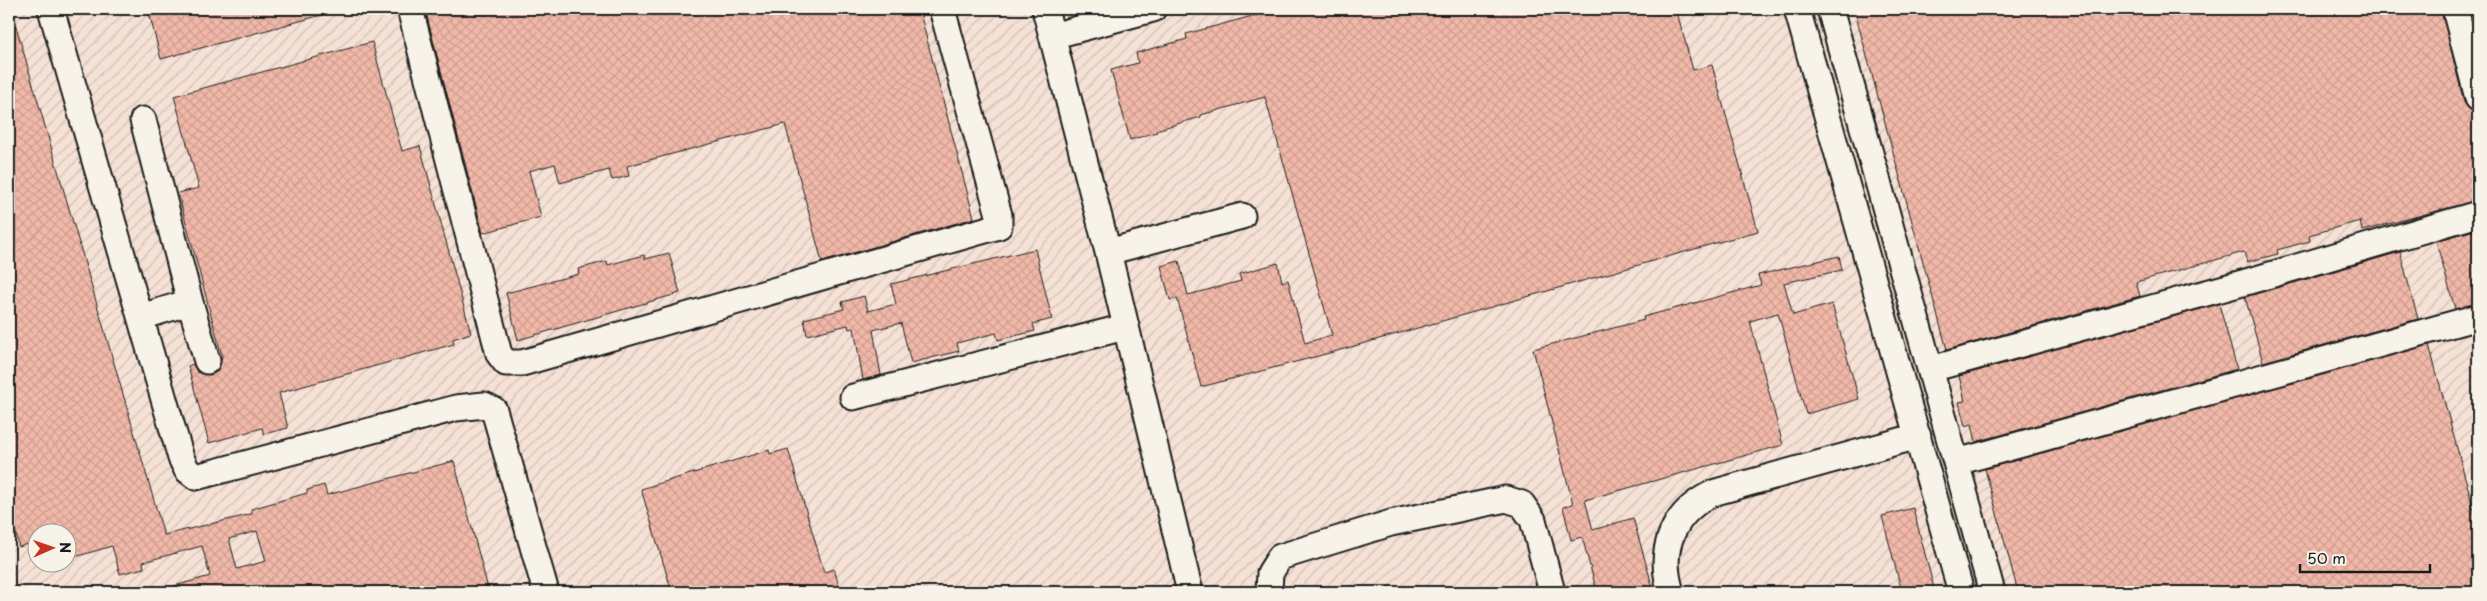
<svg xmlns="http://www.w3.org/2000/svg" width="2487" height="601" font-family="'Playpen Sans',sans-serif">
<defs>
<pattern id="industrial-furrows" width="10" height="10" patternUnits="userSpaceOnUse" patternTransform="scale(1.25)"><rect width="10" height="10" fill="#f5e1d5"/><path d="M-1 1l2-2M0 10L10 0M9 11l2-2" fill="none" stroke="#d1c0b6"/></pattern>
<pattern id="building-cross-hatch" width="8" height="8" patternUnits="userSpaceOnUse" patternTransform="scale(1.25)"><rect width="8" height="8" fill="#f1b8a8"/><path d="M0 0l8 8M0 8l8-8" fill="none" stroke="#ce9e90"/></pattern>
</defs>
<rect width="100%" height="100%" fill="#f7f3e8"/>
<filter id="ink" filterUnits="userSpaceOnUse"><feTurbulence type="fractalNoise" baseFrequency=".02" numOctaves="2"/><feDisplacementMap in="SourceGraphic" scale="10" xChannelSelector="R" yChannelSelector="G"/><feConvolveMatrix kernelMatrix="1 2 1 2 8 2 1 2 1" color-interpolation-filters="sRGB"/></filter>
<g filter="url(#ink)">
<path fill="url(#industrial-furrows)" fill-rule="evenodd" d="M9,9H2478V592H9ZM38,534H68V564H38Z"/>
<path fill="url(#building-cross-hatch)" stroke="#1c1c1c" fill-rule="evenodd" d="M148,9H328L329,13L161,59Z
M425,9H919L974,218L822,262L785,124L627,166L629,176L612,180L609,170L560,183L555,164L529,171L541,217L483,233Z
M1278,9H1676L1693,70L1712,65L1758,231L1337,351L1201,387L1177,298L1170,300L1161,266L1179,261L1188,295L1241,281L1239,274L1278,263L1282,282L1288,280L1305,343L1332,335L1265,97L1201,115V117L1156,130L1157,132L1130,140L1111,70L1138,63L1136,53L1187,39L1186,34Z
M1854,9H2441L2464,102L2468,108L2477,112L2478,118V200L2362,231L2360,221L2309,235L2310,241L2277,250L2278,254L2247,262L2244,252L2136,282L2140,296L1947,350Z
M9,16H13L164,535L252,514L251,509L307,493V490L324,485L327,495L454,461L489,592H167V588L210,576L202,546L143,562L144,568L120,574L112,546L68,559V534H38V541L19,547L9,503ZM257,531L266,561L237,569L229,539Z
M372,42L402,151L420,146L471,333L453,339L454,344L279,393L288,428L264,434L262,428L209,443L188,366L193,364L197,372L210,375L218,371L222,356L178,193L199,188L174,96Z
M2478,229V303L2455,309L2436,241Z
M1035,249L1052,319L1033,324L1035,331L998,340L996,333L957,343L959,351L911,363L901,323L873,330L881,375L863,380L854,328L849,329L848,325L807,335L804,319L844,309L842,302L864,296L868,311L896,304L891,284Z
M2400,252L2418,319L2263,362L2245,297Z
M669,253L680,293L518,340L506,293L579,274L578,269L607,261L608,265L644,255L645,259Z
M1839,256L1842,270L1784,283L1793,315L1832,304L1859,399L1806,414L1778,313L1750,321L1783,445L1585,500L1593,530L1633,518L1654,592H1597L1582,537L1571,540L1563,507L1573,504L1533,349L1644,320L1643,317L1761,285L1758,275Z
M2219,304L2237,369L1976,442L1972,424L1965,426L1959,402L1965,401L1959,376Z
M2429,345L2478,525V592H2018L1985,469Z
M788,449L824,572L834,569L841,592H672L641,489L769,450L770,454Z
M1913,508L1935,592H1902L1882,516Z"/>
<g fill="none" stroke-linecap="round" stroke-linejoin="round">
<defs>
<path id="minor" d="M51,9L181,458L187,470L196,477L456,408L484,405L494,410L546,592
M410,9L499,354L506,363H522L999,226V215L942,9
M1045,9L1108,252L1190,592
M1797,9L1961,592
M1830,9L1992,592
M2455,9L2478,98
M1052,36L1153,9
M1108,252L1242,216
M190,302L207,361
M141,317L190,302L143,120
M1931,369L2246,282L2478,214
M853,397L1125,327
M1957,462L2478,317
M1269,592L1270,573L1280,557L1391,523L1506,499L1522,504L1533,520L1552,592
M1671,592C1657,548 1674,510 1716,492L1918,436"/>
</defs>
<use href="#minor" stroke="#1c1c1c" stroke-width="29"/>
<use href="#minor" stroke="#f7f3e8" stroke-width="25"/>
</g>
</g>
<rect width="2487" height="601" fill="none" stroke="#f7f3e8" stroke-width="30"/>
<rect x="15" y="15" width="2457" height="571" fill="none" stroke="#1c1c1c" stroke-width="2" filter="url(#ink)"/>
<g transform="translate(52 548) rotate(88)"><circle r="24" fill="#f7f3e8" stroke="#9f9d96"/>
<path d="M0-4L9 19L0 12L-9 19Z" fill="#c8321e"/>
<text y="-8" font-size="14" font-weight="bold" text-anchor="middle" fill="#1c1c1c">N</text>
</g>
<path d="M2300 564v8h130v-8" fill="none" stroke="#1c1c1c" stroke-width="2.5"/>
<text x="2307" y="564" font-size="15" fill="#1c1c1c" stroke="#f7f3e8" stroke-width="4" paint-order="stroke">50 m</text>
</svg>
